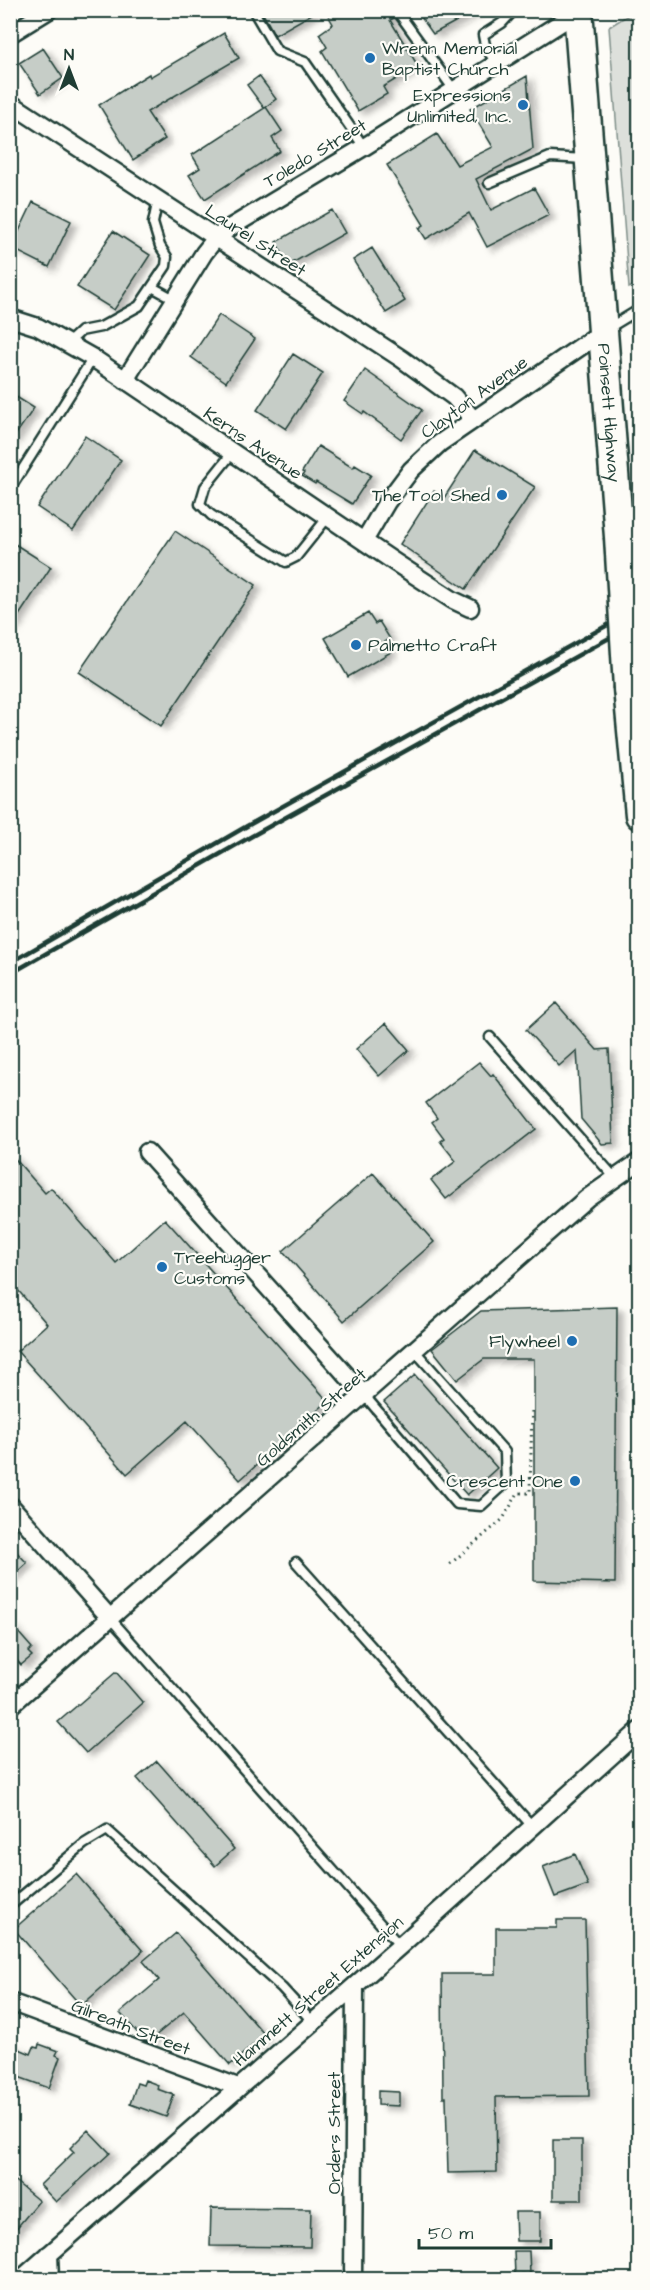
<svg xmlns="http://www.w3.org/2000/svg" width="650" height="2290" font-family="'Architects Daughter',sans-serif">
<defs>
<filter id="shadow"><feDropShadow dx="6" dy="4" stdDeviation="3" flood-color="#0004"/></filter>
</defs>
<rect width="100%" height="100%" fill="#fdfcf7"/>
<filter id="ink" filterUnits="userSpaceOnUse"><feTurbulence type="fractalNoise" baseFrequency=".0167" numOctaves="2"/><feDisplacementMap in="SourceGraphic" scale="12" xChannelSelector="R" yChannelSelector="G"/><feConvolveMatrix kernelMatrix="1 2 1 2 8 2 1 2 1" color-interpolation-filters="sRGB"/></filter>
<g filter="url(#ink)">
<path fill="#dde0db" stroke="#7e8e88" stroke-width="1.5" d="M636,10L640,11V282L629,288L609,27Z"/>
<path fill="#c6cdc7" stroke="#1f3d34" stroke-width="1.5" filter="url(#shadow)" d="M261,10H319L275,35Z
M325,10H396L394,18L390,20L418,66L383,87L387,94L358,111L322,51L327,47L319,34L333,24Z
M416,10H477L433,34Z
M224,33L239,58L147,112L165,139L133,160L99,105L149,74L150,77Z
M43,48L63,78L40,94L19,63Z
M259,76L276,99L264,108L247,85Z
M527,76L533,149L476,179L491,210L534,188L549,215L487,247L469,213L426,239L419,228L424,225L387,165L437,134L457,165L493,147L470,109Z
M266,107L282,131L272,138L280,151L205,199L189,175L200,168L192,155Z
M33,202L71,221L49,267L11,248Z
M332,210L345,233L289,265L276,242Z
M113,231L150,255L114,310L77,287Z
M372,248L405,301L386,313L353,260Z
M219,315L255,339L226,382L191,357Z
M293,354L323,373L286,429L257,410Z
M365,370L422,410L401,439L364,412L363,414L344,401Z
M10,393L34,408L10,443Z
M85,436L121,460L73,531L37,507Z
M318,446L353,468L355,465L371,475L352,504L316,482L315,484L302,476L304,473L302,472Z
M475,450L535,487L466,589L400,544L434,491L444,498Z
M175,531L256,585L161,726L79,672Z
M10,541L51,567L10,629Z
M368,613L375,624L379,621L390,639L385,642L391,652L348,677L325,638Z
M556,1003L597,1050L609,1049L613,1143L602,1144L581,1119L577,1050L559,1066L526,1030Z
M386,1023L409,1050L379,1076L356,1049Z
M479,1062L491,1076L493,1074L536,1129L446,1199L431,1180L456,1161L440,1141L444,1138L432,1122L437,1118L426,1103Z
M10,1153L45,1193L51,1188L116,1263L165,1219L328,1401L240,1480L187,1421L127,1474L17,1351L47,1324L10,1281Z
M373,1173L434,1242L344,1321L283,1251Z
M617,1307L615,1583L534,1581V1359H484L457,1380L432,1349L481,1311Z
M415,1375L497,1468L467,1495L384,1402Z
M10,1545L27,1563L10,1578Z
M10,1623L32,1648L28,1652L32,1656L21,1665L10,1653Z
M116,1672L143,1703L86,1753L58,1722Z
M157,1761L234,1849L215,1866L137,1778Z
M575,1854L588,1885L555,1897L543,1867Z
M76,1874L143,1951L81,2006L14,1929Z
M557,1920H585L589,2096L496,2097L497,2172L448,2173L446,2097H443L442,1974H496V1928H557Z
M176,1933L265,2035L230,2065L184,2012L148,2042L145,2041L120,2013L159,1980L143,1961Z
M39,2044L58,2051L56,2055L60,2057L49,2088L10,2074V2045L31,2054L34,2047L38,2048Z
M145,2080L158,2085L157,2089L174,2095L166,2117L130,2104L137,2083L143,2085Z
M378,2091L399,2092V2106L378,2105Z
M88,2130L110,2153L56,2202L40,2185L74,2152L70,2148Z
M553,2140H582V2200H553Z
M10,2177L39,2201L10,2236Z
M211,2208L311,2209L310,2247L210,2246Z
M515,2212H540V2241H516Z
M514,2251H529L530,2275H515Z"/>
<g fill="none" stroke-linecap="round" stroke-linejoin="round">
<defs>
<path id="service" d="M253,10L277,51L305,62L364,147
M400,15L454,90
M496,64L485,45L483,35L502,23L514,10
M489,183L550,157L585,159
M152,287L174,299
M607,329L640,309
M68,343L81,331L101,327L139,306L166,266L167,257L160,246L153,223L158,199
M233,452L205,487L200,504L211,515L286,562L296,557L328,517
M10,489L93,358
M490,1037L615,1178
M365,1396L457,1504L481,1506L506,1483L505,1452L415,1351
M296,1562L532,1826
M110,1618L400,1946
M10,1906L84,1844L107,1830L282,1988L313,2022"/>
<path id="minor" d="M10,34L49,10
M10,103L402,359L454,397L473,419
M10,318L38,327L93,358L396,563L453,600L470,608
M125,380L204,253L216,238L231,227L364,147L581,10
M364,541L387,502L411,470L440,443L602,332
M147,1152L365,1396
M10,1505L110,1618
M10,1706L587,1198L640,1161
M10,2002L238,2087
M49,2254L50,2280
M20,2280L400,1946L640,1730
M353,2280L355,1986"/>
<g id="trunk">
<path id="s1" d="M578,10L619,537"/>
<path d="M628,688L640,815"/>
</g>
</defs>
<use href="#service" stroke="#1f3d34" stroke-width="13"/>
<use href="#minor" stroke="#1f3d34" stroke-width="21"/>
<use href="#trunk" stroke="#1f3d34" stroke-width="33"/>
<path stroke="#1f3d34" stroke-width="3" stroke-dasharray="1.5 4.5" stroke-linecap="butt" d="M450,1564L503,1519L518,1493H530L532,1407"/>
<use href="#service" stroke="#fdfcf7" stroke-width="8"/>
<use href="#minor" stroke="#fdfcf7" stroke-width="16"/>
<use href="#trunk" stroke="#fdfcf7" stroke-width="28"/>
<path stroke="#1f3d34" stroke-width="4.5" d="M10,963L247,826L640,607
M10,974L252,836L640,621"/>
<defs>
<path id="trunk-bridge" d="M619,537L628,688"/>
</defs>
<use href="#trunk-bridge" stroke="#1f3d34" stroke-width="33" stroke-linecap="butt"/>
<use href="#trunk-bridge" stroke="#fdfcf7" stroke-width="28"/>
</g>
</g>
<g fill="#1f6fb2" stroke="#fdfcf7" stroke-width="2">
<circle cx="370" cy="58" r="6"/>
<circle cx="523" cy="105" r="6"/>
<circle cx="502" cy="495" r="6"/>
<circle cx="356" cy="645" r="6"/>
<circle cx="162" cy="1267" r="6"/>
<circle cx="572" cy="1341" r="6"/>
<circle cx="575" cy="1481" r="6"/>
</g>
<g text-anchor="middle" stroke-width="4.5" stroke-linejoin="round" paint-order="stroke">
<g font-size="18" fill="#1f3d34" stroke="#fdfcf7" text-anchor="end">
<text x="382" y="54" text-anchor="start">Wrenn Memorial<tspan x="382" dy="21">Baptist Church</tspan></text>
<text x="511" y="101">Expressions<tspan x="511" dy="21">Unlimited, Inc.</tspan></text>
<text x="490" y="501">The Tool Shed</text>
<text x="368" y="651" text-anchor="start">Palmetto Craft</text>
<text x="174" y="1263" text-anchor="start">Treehugger<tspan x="174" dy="21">Customs</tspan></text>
<text x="560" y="1347">Flywheel</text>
<text x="563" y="1487">Crescent One</text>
</g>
<g font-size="18" fill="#1f3d34" stroke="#fdfcf7">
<text transform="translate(315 153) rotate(-31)" y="6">Toledo Street</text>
<text transform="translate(256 240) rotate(33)" y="6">Laurel Street</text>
<text transform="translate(474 397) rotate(-36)" y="6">Clayton Avenue</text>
<text dy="6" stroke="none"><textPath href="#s1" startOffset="404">Poinsett Highway</textPath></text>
<text transform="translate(253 443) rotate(34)" y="6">Kerns Avenue</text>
<text transform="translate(311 1417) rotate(-41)" y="6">Goldsmith Street</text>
<text transform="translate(318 1991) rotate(-41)" y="6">Hammett Street Extension</text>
<text transform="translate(131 2027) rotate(21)" y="6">Gilreath Street</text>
<text transform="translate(334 2133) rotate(-90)" y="6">Orders Street</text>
</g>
</g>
<rect width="650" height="2290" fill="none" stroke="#fdfcf7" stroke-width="36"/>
<rect x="18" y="18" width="614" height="2254" fill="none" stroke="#1f3d34" stroke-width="2" filter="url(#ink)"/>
<g transform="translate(69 69)" stroke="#fdfcf7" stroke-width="4.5" paint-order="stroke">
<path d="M0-4.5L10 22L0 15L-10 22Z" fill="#1f3d34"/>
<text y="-9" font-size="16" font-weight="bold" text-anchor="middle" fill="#1f3d34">N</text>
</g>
<path d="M419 2239v9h132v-9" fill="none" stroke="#1f3d34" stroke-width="3"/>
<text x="428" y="2239" font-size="18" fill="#1f3d34" stroke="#fdfcf7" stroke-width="4.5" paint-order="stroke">50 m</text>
</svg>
